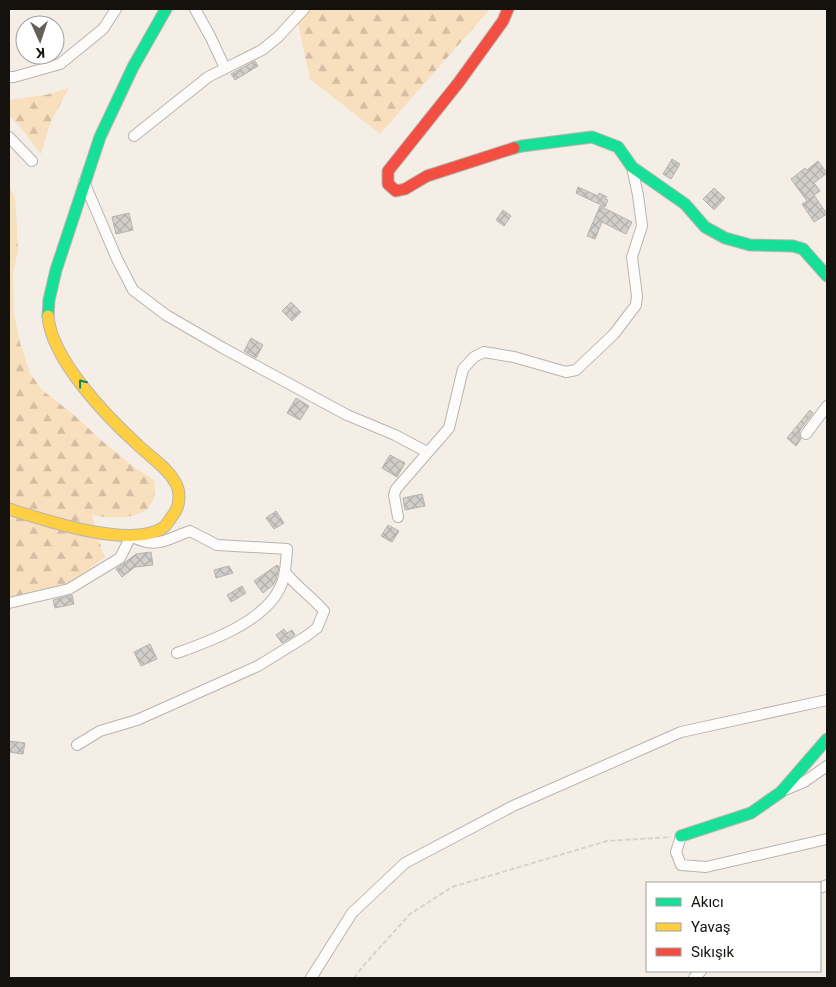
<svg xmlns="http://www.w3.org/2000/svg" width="836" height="987" font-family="Roboto,sans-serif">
<defs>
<pattern id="forest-firs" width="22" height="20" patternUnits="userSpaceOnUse" patternTransform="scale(1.25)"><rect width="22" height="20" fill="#f8dfbe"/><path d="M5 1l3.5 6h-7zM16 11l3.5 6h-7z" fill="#d4bea2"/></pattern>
<pattern id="building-cross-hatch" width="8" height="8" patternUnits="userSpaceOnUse" patternTransform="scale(1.25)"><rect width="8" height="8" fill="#d2cec9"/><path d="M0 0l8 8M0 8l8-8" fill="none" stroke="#b3b0ab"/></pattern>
</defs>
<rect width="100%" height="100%" fill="#f4eee7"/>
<path fill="url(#forest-firs)" d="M295,9H490L380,134L310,79Z
M69,88L51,121L41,154L17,123L9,116V100L45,95Z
M9,187L15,197L18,250L13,275L14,313L20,343L30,373L42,390L74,415L102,441L135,468L154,480C162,521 119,520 92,515L98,539L105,557L68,585L9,600Z"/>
<path fill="url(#building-cross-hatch)" stroke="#b8b3ae" d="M255,61L258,66L235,80L231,74Z
M672,159L680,164L671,179L663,174Z
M818,161L827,173L814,183L820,191L814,195L827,214L814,222L802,204L807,201L791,179L805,168L807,170Z
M578,187L598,196L599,193L607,197L605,199L608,200L605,207L576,193Z
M714,188L725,198L714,210L703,199Z
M600,206L632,222L626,234L602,222L595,239L587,236Z
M503,210L511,216L504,226L496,220Z
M129,213L133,230L116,234L112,217Z
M291,302L301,312L292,321L282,311Z
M251,338L263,345L256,358L244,351Z
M296,398L309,406L300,420L287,413Z
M810,410L813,413L800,430L799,434L801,439L796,446L787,438Z
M390,455L405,463L397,477L382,468Z
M422,494L425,506L405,510L403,498Z
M276,511L284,523L274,529L266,518Z
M388,525L399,531L392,542L381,536Z
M151,552L153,565L135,567L122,577L116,569L136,554Z
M277,565L279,567L276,580L273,585L263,593L254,581Z
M229,566L233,573L216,578L214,570Z
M242,586L246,593L231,602L227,595Z
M72,595L74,604L55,608L53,600Z
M284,629L287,633L292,630L295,635L282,643L276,635Z
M150,644L157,659L141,666L134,652Z
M10,741L25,743L23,754L9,752Z"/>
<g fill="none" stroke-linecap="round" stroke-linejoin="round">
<defs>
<path id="street" d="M195,9L210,36L225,68
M9,77H14L60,64L103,29L116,9
M134,136L208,77L262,50L278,37L304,9
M9,137L32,161
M84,182L117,259L133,290L166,315L223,348L347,415L395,435L427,452
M806,434L827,406
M398,517L394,495L396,489L449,428L463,369L474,357L484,352L514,357L566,372L576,370L614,334L636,305L637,296L632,257L642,226L638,195L632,167
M9,603L69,589L120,558L131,536C156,550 167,539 190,531L217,545L287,549C286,560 286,573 282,583C269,620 211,641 177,653
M77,745L100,731L137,720L258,666L305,637L317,628L324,611C312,597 297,587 285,572
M785,790L804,782L827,766
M681,836L676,852L681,865L706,867L827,839
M820,888L827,885
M311,978L352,913L405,863L513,806L681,732L827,700
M694,978L701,971"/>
<path id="fast" d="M514,148L522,146L592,137L618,147L632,167L685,204L705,227L725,238L750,245L793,246L803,249L827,276
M48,316L49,300L56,270L100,137L133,67L166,9
M681,836L751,813L781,792L827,739"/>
<path id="slow" d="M9,509C44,520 132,550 164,527C167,524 171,518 173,515C180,507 181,491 175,482C167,467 150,457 138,445C107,417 51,359 48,316"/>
<path id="jam" d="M508,9L503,21L459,82L388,171V184L396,191L405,189L427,176L514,148"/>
</defs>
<use href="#street" stroke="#b9b4af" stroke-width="12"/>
<use href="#fast" stroke="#b9b4af" stroke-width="13"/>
<use href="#slow" stroke="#b9b4af" stroke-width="13"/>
<use href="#jam" stroke="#b9b4af" stroke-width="13"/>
<path stroke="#d5d3d1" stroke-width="2" stroke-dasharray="5 2.5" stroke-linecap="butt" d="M354,978L364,965L410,914L452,887L607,841L671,837"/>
<use href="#street" stroke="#fdfcfb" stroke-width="10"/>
<use href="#fast" stroke="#16e098" stroke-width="11"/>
<use href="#slow" stroke="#ffcf43" stroke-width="11"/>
<use href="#jam" stroke="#f24e42" stroke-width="11"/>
</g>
<defs><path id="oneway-chevron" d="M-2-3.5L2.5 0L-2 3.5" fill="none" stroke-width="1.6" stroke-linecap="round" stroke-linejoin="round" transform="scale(1.25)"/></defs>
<use stroke="#168359" href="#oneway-chevron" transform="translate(82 383) rotate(-128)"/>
<rect width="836" height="987" fill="none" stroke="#15120d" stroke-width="20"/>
<rect x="646" y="882" width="175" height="90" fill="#ffffff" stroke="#a1a09e"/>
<rect x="656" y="898" width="25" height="8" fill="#16e098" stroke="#a1a09e"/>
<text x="691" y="907" font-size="15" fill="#15120d">Akıcı</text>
<rect x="656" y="923" width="25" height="8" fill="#ffcf43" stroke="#a1a09e"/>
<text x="691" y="932" font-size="15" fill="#15120d">Yavaş</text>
<rect x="656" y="948" width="25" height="8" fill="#f24e42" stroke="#a1a09e"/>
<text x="691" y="957" font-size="15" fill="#15120d">Sıkışık</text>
<g transform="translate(40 40) rotate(177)"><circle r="24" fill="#ffffff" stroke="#a1a09e"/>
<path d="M0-4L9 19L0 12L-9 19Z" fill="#635f59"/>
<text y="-8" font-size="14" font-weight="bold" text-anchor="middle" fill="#15120d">K</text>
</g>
</svg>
